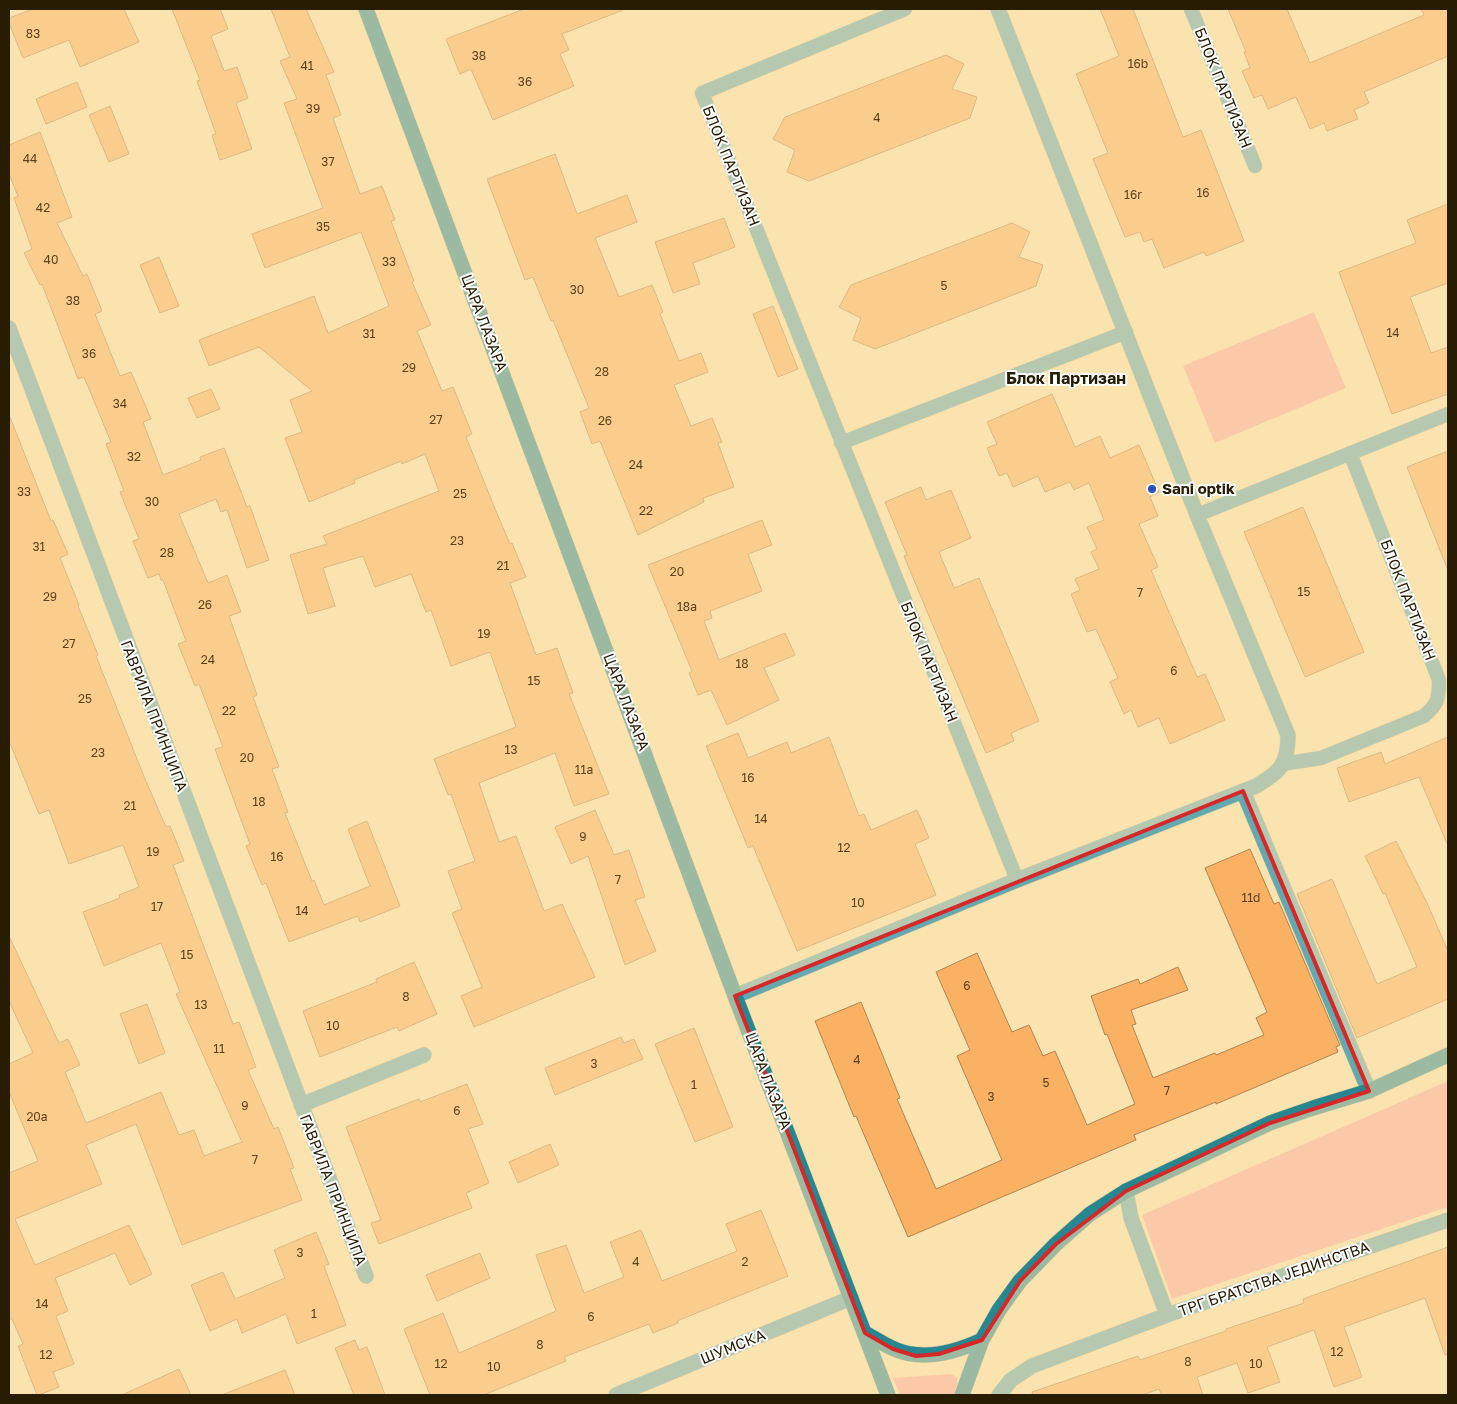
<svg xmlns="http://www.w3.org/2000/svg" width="1457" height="1404" font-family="'Golos Text',sans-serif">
<rect width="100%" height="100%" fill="#fbe3af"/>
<path fill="#fca9a1" d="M1314,312L1346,388L1215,443L1183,366Z
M1448,1081V1207L1172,1299L1142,1215Z
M950,1374L957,1377L958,1389L955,1395H900L893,1378Z"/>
<path fill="#fbb164" stroke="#b48351" d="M33,9H124L139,42L80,67L69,40L23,58L9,23V18Z
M172,9H220L228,29L211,36L224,71L237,67L248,98L236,103L252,149L220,160L212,135L216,134L197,81L200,80Z
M271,9H306L334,72L326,75L341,115L333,118L360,194L382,186L395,220L391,221L414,281L412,282L431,325L417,331L442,391L453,387L472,434L466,437L493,504L510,544L512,543L526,577L510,583L536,655L557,648L573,693L569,694L609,794L574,806L555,753L479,783L499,842L516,836L544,911L562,904L595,977L474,1027L461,996L482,987L452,913L462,909L448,871L475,861L451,794L448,795L434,759L516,727L490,652L451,666L431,610L426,612L411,574L375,587L363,556L323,568L335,606L308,614L290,555L327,544L323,536L439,491L425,454L402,464L401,461L354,480L355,483L309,502L285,438L302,432L290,400L312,391L259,347L209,366L199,340L314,296L328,333L389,306L361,232L265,268L252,234L323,208L284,103L297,99L280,61L290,57Z
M524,9H623V10L562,34L569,50L560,54L574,86L493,120L471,69L460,74L446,39Z
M1100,9H1133L1183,137L1201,130L1244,241L1206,256L1204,252L1164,268L1152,239L1144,242L1140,232L1125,237L1093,159L1108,153L1076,74L1119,56Z
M1228,9H1287L1310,63L1424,15L1421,9H1448V56L1364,92L1369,103L1354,110L1358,119L1327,131L1324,123L1310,129L1296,97L1268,109L1262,95L1254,98L1242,71L1250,68L1244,52H1246Z
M946,55L964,64L952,89L977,97L970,118L809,181L787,172L795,150L773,139L785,117Z
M77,82L87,107L46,124L36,99Z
M110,106L129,154L109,162L89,115Z
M40,132L72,217L57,223L83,276L87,274L102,311L95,314L120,376L131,372L151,419L143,422L163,475L201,460L200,457L224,448L247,507L250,506L269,560L247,568L227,510L221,512L216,499L179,514L208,583L227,575L241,612L229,616L257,695L253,697L279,767L272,769L288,812L285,813L312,881L314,880L324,905L370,886L348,829L367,821L400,906L360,922L358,916L289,942L266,883L262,885L246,846L250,844L215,749L223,747L199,684L195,686L178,644L186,641L163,580H161L159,574L148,578L133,541L139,539L120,492L124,491L106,444L111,442L84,377L78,379L42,284L40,285L24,253L32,249L14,198L18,196L9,174V145Z
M555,154L577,214L627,195L637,222L595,238L619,297L652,285L663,312L660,314L679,361L701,353L708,372L674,385L691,426L712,418L722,442L718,443L734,487L703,498L704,502L638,535L600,441L592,444L580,412L589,408L553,320L551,321L533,277L525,280L487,179Z
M1448,204V283L1410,297L1431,353L1448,347V394L1392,414L1339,272L1416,243L1407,220Z
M724,218L735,247L693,263L700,284L673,293L655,242Z
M1012,223L1030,232L1019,257L1043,265L1036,286L875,349L853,340L861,318L839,307L851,285Z
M159,257L179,306L160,313L140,265Z
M773,306L798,369L778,377L753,314Z
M211,389L220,409L197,418L188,398Z
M1052,394L1075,447L1100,436L1110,458L1139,445L1159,492L1150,497L1158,516L1139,524L1158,567L1151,570L1197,677L1205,674L1225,720L1170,744L1159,718L1138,727L1131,710L1124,714L1110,682L1118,678L1096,629L1087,632L1071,594L1080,590L1075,579L1099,569L1091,552L1097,549L1087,527L1104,520L1089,483L1074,490L1070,482L1045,492L1038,476L1013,487L1007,473L999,476L987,448L997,444L987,422Z
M9,417H10L51,521L53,520L68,554L60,558L79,605L78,606L98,655L96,656L145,779L166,827L170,826L184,861L173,865L233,1024L239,1022L256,1067L248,1070L274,1129L278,1127L294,1168L290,1169L302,1200L182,1245L136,1124L86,1145L102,1184L15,1219L35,1265L129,1225L152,1274L130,1285L115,1253L55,1278L68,1311L56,1316L74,1364L53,1372L59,1387L39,1395H37L18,1346L23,1344L12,1319H9V1173L38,1161L9,1092V1064L33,1053L9,1001V936L59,1043L68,1039L80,1065L65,1072L86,1123L161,1092L179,1135L194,1130L204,1156L242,1142L176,994L180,992L161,943L104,966L83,912L120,898L119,895L139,887L123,845L69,864L49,810L39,814L9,741Z
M1448,451V568H1447L1407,467Z
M921,487L926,500L951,490L971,538L939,552L954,588L979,578L1039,721L1011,733L1014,741L986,753L904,556L907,555L885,502Z
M1303,507L1364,652L1305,677L1244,532Z
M762,520L772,545L748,554L762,591L710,611L712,618L704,621L719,660L785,633L795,655L764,668L779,700L727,725L711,690L698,695L689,673L692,671L648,565Z
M738,733L748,758L787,742L791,753L829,737L859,816L864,814L871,830L917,810L929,838L915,844L936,895L797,951L753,846L748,848L706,746Z
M1448,737V846L1419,777L1349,802L1337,768L1381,752L1385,764Z
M595,810L614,855L629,850L645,897L635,900L656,951L625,965L588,856L571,864L555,827Z
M1396,841L1427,903L1448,951V999L1357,1038L1297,894L1332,879L1377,984L1417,967L1385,893L1383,894L1365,856Z
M1250,849L1274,904L1279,902L1340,1045L1336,1047L1338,1052L1216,1104V1102L1134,1135L1136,1140L908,1237L856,1116L854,1117L815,1021L861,1002L900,1098L897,1099L936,1189L1002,1160L957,1056L970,1050L936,972L977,953L1012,1032L1029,1025L1043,1056L1055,1051L1087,1125L1135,1104L1107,1034L1105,1035L1091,996L1138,979L1140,984L1178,967L1188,990L1131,1010L1136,1024L1132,1025L1153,1078L1215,1053L1216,1055L1264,1035L1256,1018L1267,1012L1205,868Z
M414,962L437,1014L399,1031L397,1027L320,1057L303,1011L377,982L376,979Z
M147,1004L165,1053L139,1064L120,1014Z
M694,1028L733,1127L695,1142L655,1044Z
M621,1037L624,1043L634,1039L643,1059L555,1095L545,1068Z
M467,1084L483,1124L468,1129L489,1183L466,1193L472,1208L379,1244L371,1223L381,1220L346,1127L419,1099L420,1102Z
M550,1144L559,1165L518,1183L509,1162Z
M761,1210L788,1276L677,1321L678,1323L653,1333L649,1324L564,1357L566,1361L484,1395H430L404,1329L443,1313L459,1353L556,1311L536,1255L566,1245L584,1293L624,1277L610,1242L641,1230L662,1281L737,1251L726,1224Z
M316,1232L329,1264L324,1266L346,1325L297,1344L286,1314L242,1333L237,1319L210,1331L191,1285L223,1272L235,1299L285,1278L274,1250Z
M1448,1247V1354L1445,1355L1425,1298L1344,1327L1362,1377L1334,1387L1314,1330L1267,1347L1280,1382L1248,1393L1237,1363L1197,1377L1203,1395H1162L1159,1389L1142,1395H1033L1032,1392L1138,1356L1140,1360L1226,1331V1329L1304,1303L1303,1299Z
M480,1253L490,1278L437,1301L426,1275Z
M355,1340L359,1350L367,1347L385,1395H354L335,1348Z
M179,1369L191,1395H122Z
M285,1370L295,1395H224V1394Z"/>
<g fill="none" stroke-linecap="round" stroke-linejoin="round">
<defs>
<path id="lane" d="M905,9L702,93L1017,880
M1191,9L1255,166
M841,443L1126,332
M1197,515L1448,414
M1282,764L1321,758L1424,716C1438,704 1439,698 1439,680L1350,453"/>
<path id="street" d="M9,328L366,1276
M1243,791L1369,1091
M735,996L1017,880L1256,786C1280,772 1288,765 1288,735L1197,515L998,9
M301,1105L424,1055
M1126,1191L1131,1218L1167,1315L1448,1220
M616,1395L851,1298
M999,1395L1011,1380L1032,1366L1167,1315"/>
<path id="secondary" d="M366,9L735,996L888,1395
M865,1333C874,1338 883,1344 892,1348C921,1362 954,1353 982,1340
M962,1395L982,1340L999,1310L1020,1281L1056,1244L1090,1214L1126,1191L1270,1123L1313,1108L1369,1091L1448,1055"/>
</defs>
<use href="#lane" stroke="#d5bf90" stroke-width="15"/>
<use href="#street" stroke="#d5bf90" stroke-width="16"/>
<use href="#secondary" stroke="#d5bf90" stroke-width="16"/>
<use href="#lane" stroke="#62a9b1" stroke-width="14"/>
<use href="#street" stroke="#62a9b1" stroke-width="15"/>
<use href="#secondary" stroke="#268791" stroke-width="15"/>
</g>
<path d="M0 0H1457V1404H0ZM1243,791L1369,1091L1270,1123L1126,1191L1056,1244L1020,1281L982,1340L939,1354L916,1356L893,1349L865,1333L735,996Z" fill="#fbe3af" fill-opacity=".55" fill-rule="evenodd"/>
<path fill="none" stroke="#d62828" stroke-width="4" stroke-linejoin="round" d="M1243,791L1369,1091L1270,1123L1126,1191L1056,1244L1020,1281L982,1340L939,1354L916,1356L893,1349L865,1333L735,996Z"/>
<circle fill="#2b50bf" stroke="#fff" stroke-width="2" cx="1152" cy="489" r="5"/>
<g text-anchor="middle" stroke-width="4" stroke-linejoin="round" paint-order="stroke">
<g font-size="12" fill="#5d411a">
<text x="33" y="38">83</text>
<text x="479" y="60">38</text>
<text x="1138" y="68">16b</text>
<text x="307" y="70">41</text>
<text x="525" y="86">36</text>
<text x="313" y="113">39</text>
<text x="877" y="122">4</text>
<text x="30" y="163">44</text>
<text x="328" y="166">37</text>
<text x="1203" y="197">16</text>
<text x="1133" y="199">16r</text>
<text x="43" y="212">42</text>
<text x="323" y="231">35</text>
<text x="51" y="264">40</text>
<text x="389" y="266">33</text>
<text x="944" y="290">5</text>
<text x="577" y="294">30</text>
<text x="73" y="305">38</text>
<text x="1393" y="337">14</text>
<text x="369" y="338">31</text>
<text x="89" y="358">36</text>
<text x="409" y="372">29</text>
<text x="602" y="376">28</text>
<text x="120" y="408">34</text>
<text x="436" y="424">27</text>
<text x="605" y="425">26</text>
<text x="134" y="461">32</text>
<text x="636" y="469">24</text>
<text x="24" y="496">33</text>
<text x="460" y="498">25</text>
<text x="152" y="506">30</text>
<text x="646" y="515">22</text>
<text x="457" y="545">23</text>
<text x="39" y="551">31</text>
<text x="167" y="557">28</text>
<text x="503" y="570">21</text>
<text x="677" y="576">20</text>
<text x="1304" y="596">15</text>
<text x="1140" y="597">7</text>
<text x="50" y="601">29</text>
<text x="205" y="609">26</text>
<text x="687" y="611">18a</text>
<text x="484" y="638">19</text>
<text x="69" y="648">27</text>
<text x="208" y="664">24</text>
<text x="742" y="668">18</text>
<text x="1174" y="675">6</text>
<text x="534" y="685">15</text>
<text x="85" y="703">25</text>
<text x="229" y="715">22</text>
<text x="511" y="754">13</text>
<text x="98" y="757">23</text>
<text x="247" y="762">20</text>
<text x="584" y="774">11a</text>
<text x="748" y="782">16</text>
<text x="259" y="806">18</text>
<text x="130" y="810">21</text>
<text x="761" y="823">14</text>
<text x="583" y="841">9</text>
<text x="844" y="852">12</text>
<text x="153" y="856">19</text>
<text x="277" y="861">16</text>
<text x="618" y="884">7</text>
<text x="1251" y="902">11d</text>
<text x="858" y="907">10</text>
<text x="157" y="911">17</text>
<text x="302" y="915">14</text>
<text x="187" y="959">15</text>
<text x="967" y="990">6</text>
<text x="406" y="1001">8</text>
<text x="201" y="1009">13</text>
<text x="333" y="1030">10</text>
<text x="219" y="1053">11</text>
<text x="857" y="1064">4</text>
<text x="594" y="1068">3</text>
<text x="1046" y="1087">5</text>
<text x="694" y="1089">1</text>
<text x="1167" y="1095">7</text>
<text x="991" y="1101">3</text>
<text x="245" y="1110">9</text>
<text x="457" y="1115">6</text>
<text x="37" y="1121">20a</text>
<text x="255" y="1164">7</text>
<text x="300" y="1257">3</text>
<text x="636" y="1266">4</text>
<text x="745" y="1266">2</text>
<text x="42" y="1308">14</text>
<text x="314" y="1318">1</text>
<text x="591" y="1321">6</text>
<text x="540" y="1349">8</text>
<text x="1337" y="1356">12</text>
<text x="46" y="1359">12</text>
<text x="1188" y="1366">8</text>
<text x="441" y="1368">12</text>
<text x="1256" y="1368">10</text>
<text x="494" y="1371">10</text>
</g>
<g font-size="15" fill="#281c02" stroke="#fff">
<text transform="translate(1223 88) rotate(68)" y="5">БЛОК ПАРТИЗАН</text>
<text transform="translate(731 166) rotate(68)" y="5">БЛОК ПАРТИЗАН</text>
<text transform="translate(484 323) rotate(69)" y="5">ЦАРА ЛАЗАРА</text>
<text transform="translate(1408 600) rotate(69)" y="5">БЛОК ПАРТИЗАН</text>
<text transform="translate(929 662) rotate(68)" y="5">БЛОК ПАРТИЗАН</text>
<text transform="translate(626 702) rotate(69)" y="5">ЦАРА ЛАЗАРА</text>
<text transform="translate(154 716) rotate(69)" y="5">ГАВРИЛА ПРИНЦИПА</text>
<text transform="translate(768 1081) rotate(69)" y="5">ЦАРА ЛАЗАРА</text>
<text transform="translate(333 1190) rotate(69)" y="5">ГАВРИЛА ПРИНЦИПА</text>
<text transform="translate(1274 1279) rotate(-19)" y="5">ТРГ БРАТСТВА ЈЕДИНСТВА</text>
<text transform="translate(733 1347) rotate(-22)" y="5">ШУМСКА</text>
</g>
<g font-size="15" font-weight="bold" fill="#281c02" stroke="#fff" text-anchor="start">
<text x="1162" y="494">Sani optik</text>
</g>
<g font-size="16" font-weight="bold" fill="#281c02" stroke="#fff">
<text x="1066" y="384">Блок Партизан</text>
</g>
</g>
<rect width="1457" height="1404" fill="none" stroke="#281c02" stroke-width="20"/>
</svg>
